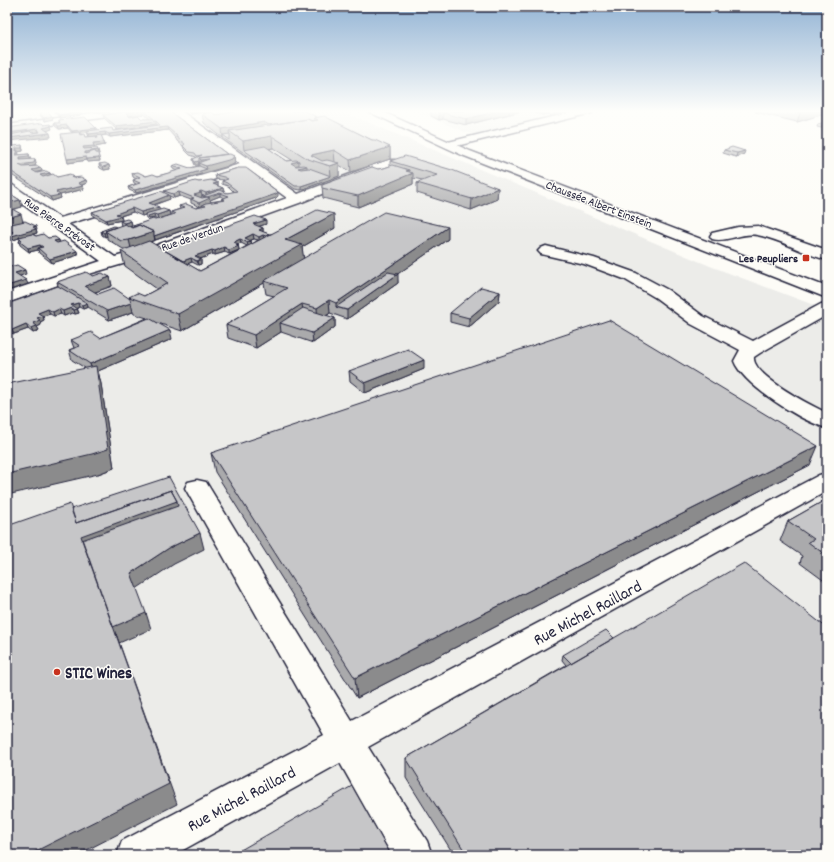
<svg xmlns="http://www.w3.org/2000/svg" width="834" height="862" font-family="Dekko,sans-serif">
<rect width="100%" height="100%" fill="#fdfcf7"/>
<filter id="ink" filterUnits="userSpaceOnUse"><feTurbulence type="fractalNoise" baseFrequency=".025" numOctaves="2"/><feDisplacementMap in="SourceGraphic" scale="8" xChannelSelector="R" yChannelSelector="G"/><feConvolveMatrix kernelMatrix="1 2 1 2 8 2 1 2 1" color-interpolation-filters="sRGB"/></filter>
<g filter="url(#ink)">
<path fill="#ecece9" d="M7,111H36L45,121L7,126Z
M176,111H341L710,266L827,310V855H7V308L108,272L298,195Z
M415,111H602L492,139L465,132Z"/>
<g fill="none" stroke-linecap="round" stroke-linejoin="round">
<defs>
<path id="minor" d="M107,111H135L130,114L7,131V125Z
M169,111H181L298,194L387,160H395L397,162L395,164L302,202L167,251L89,274L7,303V292L101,261L7,193V183L11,184L60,218L240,164ZM248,169L287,198L157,245L115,257L68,224Z
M576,111H594L592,113L448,148L442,145L444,143Z
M758,226L827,250V260C804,254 780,239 757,235C742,232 726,243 712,239L710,236L712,233L738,227Z
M546,246L594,258L636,273L668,290L703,316L753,341L821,304L827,303V315L760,353L754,357C751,375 812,406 827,413V428C802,422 743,385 734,361L740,350L691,324L656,298L624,279L584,264L541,254L538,251L541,248Z
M827,473V491L368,747L427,841L432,855H392L340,763L174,855H117L122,841L324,735L185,488L188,482L197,480L206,482L352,721L819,475Z"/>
<path id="primary" d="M367,111H381L470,151L827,287V298L462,155Z"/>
</defs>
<use href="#minor" stroke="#22223b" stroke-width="3"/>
<use href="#primary" stroke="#22223b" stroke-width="3"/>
<use href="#minor" fill="#fdfcf7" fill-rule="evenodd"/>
<use href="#primary" fill="#fdfcf7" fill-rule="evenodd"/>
</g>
<path fill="#aaaaac" stroke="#22223b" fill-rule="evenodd" d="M53,111H79L80,115L60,118Z
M97,111H114L102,113L98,112Z
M130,111H169L227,154L234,156L235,163L232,165L136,193L129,190L128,187L136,184L134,183L133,180L136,179L133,177L132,173L146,176H158L177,171L173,169L172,166L190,168L199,166V165H195L194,163L193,159L196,158V157L190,155L184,149L183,146L177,141L176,139L168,130L110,137L106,135L101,136L105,145L94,147V148L98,150L99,154H98L100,161L87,162V160L68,163L72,133L68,128L59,129L55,126L54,123H59V120L96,128V130L113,131L158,125L156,124L117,130L104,118L103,115ZM144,114L150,119H142L130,117L129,116ZM87,132L89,137H86L80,135L79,133Z
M187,111H212L190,114Z
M431,111H522L466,125L443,119L439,120L431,116Z
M527,111H573L554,116L547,114L542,115Z
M755,111H827V113L797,122L755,112Z
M39,112L52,116L53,119L45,121L40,115Z
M202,114L317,117L372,140L390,147V159L351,172L339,165V176L301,190L295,189L223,138L204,123ZM273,148L292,160L287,161L269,149Z
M827,122V133L822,131L823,128H821L817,127L818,124Z
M7,143L14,146L23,149V151L18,152L19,155L29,154L30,157V159H35L36,163L35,166L41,168L42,171L36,173H50L51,175L57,177H74L75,178L86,180L87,183L82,185L84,189L60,195L61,198L52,201L10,174L7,173Z
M724,150L744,154L736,157L723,153Z
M390,161L498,188L497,199L471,210L417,193V183L422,180L413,178V184L358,207L323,198L322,185L378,169L384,168L390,166Z
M99,164L109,165L110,169L104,170L100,168Z
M238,168L278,196L276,198L150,242L162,249L266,224L259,226L263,228V232L269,234L335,228L302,247L303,259L448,239L397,274L398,283L347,319L330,313L327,316L335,318V327L313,343L281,332L256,348L228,338L226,325L274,296L266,294L264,283L182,331L155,322L172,339L98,371L101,384L114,468L98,474L85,368L72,360L69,350L74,348L71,340L100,338L147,318L134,314L133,312L109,320L88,307L83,309L79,307L77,308L79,313L75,314L72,313L64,316L61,314L54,316L50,314L43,316L44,320L40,322L41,325L37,327L39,330L33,333L28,329L14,334L11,333L7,334V304L58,286L57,282L93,276L110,277L112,286L95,292L98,294L130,299L129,297L144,296L157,289L125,266L121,251L127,249H123L107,239V236L105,237L102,235L101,231L121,226L120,221H131L132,225L129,226L132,228L133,227V226L155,220L171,215V212L180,209L179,206L196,208L203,206V205L200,207L191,203V200L180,196L174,198L169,196L170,199L154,205L159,210L169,211L170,215L158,219L155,218L149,219L146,218L145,215L142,216L133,212L121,216L122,220L107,223L93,216L92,212L164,193V191L199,182L218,183V186L223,188L224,192L227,193L234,192L228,186L222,184V181L224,180L216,179L215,175ZM202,195L203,196L204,198H200L202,197ZM220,196L224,198L221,199L222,200L209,202H211L210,200ZM254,239L258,240L252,244L251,241L250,240ZM241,243L247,246L200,271L187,264L192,262L198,265L201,264V259H200L213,254L215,255L225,252L229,254L239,250L238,244Z
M7,192L20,200L22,207L13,209L23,221L37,230L36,231L37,233L33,234L36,236L59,240V242L78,255L52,263L39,253L38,250L29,252L20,245L19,241L20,240L19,238L13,240L10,237L9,233H10L7,230Z
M500,292L499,301L469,327L450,322V313Z
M424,369L365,393L350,381L349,371Z
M211,453L810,465L357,698L215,472Z
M827,499V583L800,563L802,556L780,541L788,521Z
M563,655L827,855H454L406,778V758L566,665L562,660Z"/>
<path fill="#8b8b8c" stroke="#22223b" d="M102,111H114L102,113Z
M139,111H143L144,114L127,116L126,113Z
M190,111H212L190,114Z
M439,111H474L443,113V119L439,120Z
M495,111H509V114L466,125V119Z
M509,111H513V113L509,114Z
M513,111H522L513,113Z
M546,111H548L547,114L542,115V112Z
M555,111H573L554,116Z
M806,111H827V113L797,122L800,113Z
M80,112V115L60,118L59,115Z
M52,116L53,119L45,121L44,118Z
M156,121V124L117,130L116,126Z
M264,122L265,131H229L230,137L223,135V138L222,129Z
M67,125L68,128L59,129L58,126Z
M822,125H824L823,128H821Z
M51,126L52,129L44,132L43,128Z
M167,127L168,130L110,137L109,134Z
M96,128V131L73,134L72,131Z
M38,129L39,132L7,137V133Z
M105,132L106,135L89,137V134Z
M50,133L51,137L7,141V138Z
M272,136L273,148L248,152L244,150L243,141Z
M104,142L105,145L94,147V149L84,150L83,147L93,143Z
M22,145L23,151L18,152L19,154L18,158L16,148Z
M390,147V159L351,172L350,160Z
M98,150L99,154L85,155V152Z
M334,150L335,163L326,165L311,155Z
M745,151L744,154L736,157L737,153Z
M29,154L30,157V160H20V157Z
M234,156L235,163L232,165L136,193L135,190L207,169L206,166L201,164V160Z
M86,157L87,160L68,163L67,159Z
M99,158L100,161L87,162V159Z
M35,159L36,163L35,166L21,168L19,165Z
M199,161L200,163H198L199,165H195V162Z
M299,161V165L291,166V163Z
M339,163V176L301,190V186L331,176L330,166Z
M109,165L110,169L104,170L103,167Z
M307,166V170L299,171L298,168Z
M41,168L42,171L33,173L32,170Z
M409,170L410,175L413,173V184L358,207V196Z
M50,173L51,177L41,179L40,175Z
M86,180L87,183L79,186L78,183Z
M218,183V186L213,184Z
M83,186L84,189L60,195L61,198L52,201L50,197L56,192Z
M223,188L224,192L220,193V196L210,200L211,202L204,205L203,204V205L200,207L199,203L206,197V193Z
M498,188L497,199L471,210L472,199Z
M201,191L202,197L195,199L194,195L199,192Z
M179,192L180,196L174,198L173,194Z
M278,192V196L276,198L155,240L154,236Z
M169,195L170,199L150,206L149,203Z
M20,200L22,207L7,211V203Z
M159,207L160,211L145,214V215L142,216L141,212Z
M132,208L133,212L120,216H121L122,220L107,223L106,220L116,214Z
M169,211L170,215L158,219L157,215Z
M21,214L23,222L7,226V218Z
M154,214L155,218L149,219L148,216Z
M334,214L335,228L302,247L304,260L264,281V283L182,331L178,314L285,240Z
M266,220V224L254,228L253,224Z
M131,221L132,225L125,227L124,223Z
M36,226L37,230L36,231L37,233L20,238L19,237V238L13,240L12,236Z
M448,227V239L346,310L336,307V303Z
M263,228V232L259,230Z
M106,232L107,236L105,237L104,233Z
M154,232L155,240L131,248L129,240Z
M253,234L254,239L245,242V238Z
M263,235L264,239L259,241V237Z
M240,239L241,243L238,244L239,250L229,254V250L234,242Z
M59,240L60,244L56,245L54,241Z
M251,241L252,245L248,246L247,242Z
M40,245L41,249L38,248V250L29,252L28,248Z
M224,247L225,252L215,255V251Z
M212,250L213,254L195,261V256Z
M77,251L78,255L52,263L50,259Z
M191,258L192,262L173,269L172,265Z
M201,259V264L198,265L197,261Z
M25,270L26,274L17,277L15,273Z
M398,274V283L347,319V310Z
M110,277L112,286L87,295L85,286Z
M26,280L28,284L7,291V286Z
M500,292L499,301L469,327V318Z
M329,300L330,313L318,322L317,308Z
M78,303L79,307L73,310L71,305Z
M87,303L88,307L83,309L82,305Z
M131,303L133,312L109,320L107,311Z
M302,304L304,317L280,323L281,332L256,348L254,335Z
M71,308L72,313L64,316L63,311Z
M48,309L50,314L43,316L44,320L40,322L41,325L37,327L39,330L33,333L31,328L33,323L37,318L38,313Z
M59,309L61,314L54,316L53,312Z
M77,309L79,313L75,314L74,310Z
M335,318V327L313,343L312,333Z
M26,324L28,329L14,334L12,330Z
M10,328L11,333L7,334V329Z
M170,330L172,339L98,371L101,384L114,468L98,474L7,495V474L93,374L90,364Z
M424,360V369L365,393V383Z
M818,446L810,465L357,698L355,678Z
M177,501L182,521L88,556L146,613L151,629L119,643L116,634L177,804L77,855H28L78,527Z
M200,533L204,549L174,564L136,589L131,573L169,548Z"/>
<path fill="#c6c6c8" stroke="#22223b" d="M47,111L52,116L44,118L39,112Z
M55,111H79L80,112L59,115Z
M130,111H139L126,113L130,117L138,115L142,119H154L144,111H169L227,154L199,158V161L195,162L193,159L202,155L197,156L195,153L189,152L183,146L185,144L176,137H178L167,127L109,134L105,132L89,134L87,131L112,128L113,131L160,125L156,121L116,126L103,115Z
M239,111H305L317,117L314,118V120L311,121L308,119L269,125L264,122L222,129L202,114L212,112L215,115Z
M449,111H499L466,119L443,113Z
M791,111H806L800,113Z
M324,116L372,140H375L390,147L350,160L334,150L311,155L322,161L327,160L339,163L330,166L308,159L272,136L243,141L229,131L308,119L312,121L318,120L314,118Z
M85,117L96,128L72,131L67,125L58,126L54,123H60L59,120Z
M825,122L824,125H822L818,124Z
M42,123L44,125L50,124L51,126L43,128L50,133L7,138V135H10L30,131L32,133L40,132L38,129L7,133V128Z
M79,132L80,135L85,134L86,137L96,136L97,138H98L97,136L101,135L104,142L93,143L94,146L83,147L84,149L97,148L98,150L85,152V154L95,151L96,153H98L99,158L87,159L86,157L67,159L61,134Z
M230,134V140L223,135Z
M13,142V146L22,145V148H16V151L18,150L16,155L29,154V156L20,157V160L35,159L34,163L19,165L23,167L38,166L41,168L32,170L37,173L46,171L50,173L40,175L43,177L53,174L57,177L70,174L74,177H71L73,178L81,177L86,180L78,183L83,186L56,192L60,195L50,197L9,170H7V143Z
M265,146L287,161L296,160L299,161L291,163L296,166L304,165L307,166L298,168L301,169L309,168L331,176L301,186H295L244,150Z
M732,147L745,151L737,153L724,150Z
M230,154L234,156L232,159L206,166L198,163L209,159L201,160L199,158Z
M405,156L452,170L498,188L472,199L417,183L437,175L390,161Z
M105,163L109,165L103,167L99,164Z
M178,164L190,168L199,166L207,169L135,190L128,187L140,183L133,180L140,177L132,173L138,172L146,176L153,174L158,176L182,169L172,166Z
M393,165L409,170L406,171L413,173L358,196L322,188V185L372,167L378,169L384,168Z
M238,168H246L278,192L276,194L154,236V232L139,225L135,227L133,226L153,219L155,220L175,214L171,212L184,208L179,206L186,204L196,208L206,206L203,204L206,203L225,200L221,199L229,196L220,193L207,197L203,196L220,190L227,193L237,191L227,183L222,181L228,179L224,177L215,175Z
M211,180L218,183L213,184L223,188L206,193L201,191L199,192L201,193L194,195L202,198L207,197L210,198L199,203L191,199L194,198L179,192L173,194L164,191L195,181L199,182Z
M161,191L169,195L149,203L159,207L141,212L132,208L116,214L121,216L106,220L92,212Z
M7,192L20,200L7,203Z
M7,206L21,214L7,218Z
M163,209L169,211L157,215L154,214L148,216L145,214Z
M317,210L334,214L285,240L302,245L178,314L129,297L137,293L144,296L168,283L121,251L149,241L200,271Z
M384,212L448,227L336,303L329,300L317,308L302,304L254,335L226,325L287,288L264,281Z
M255,216L266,220L253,224L263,228L259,230L269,234L266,236L263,235L259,237L253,234L245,238L251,241L247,242L240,239L234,242L238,244L236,245L239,246L229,250L224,247L215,251L212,250L195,256L201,259L197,261L191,258L183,261L162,249Z
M127,219L131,221L124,223L120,221Z
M25,221L36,226L33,227L36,229L12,236L9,233L13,232L7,227V225Z
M125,224L132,228L139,225L154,232L129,240L121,241L105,231Z
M114,226L116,227L105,231L106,232L104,233L101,231Z
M32,234L36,236L43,234L48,238L55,237L59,240L54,241L57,243L64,241L77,251L50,259L38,248L43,247L40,245L28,248L19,241L22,240L19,237Z
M17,265L25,270L15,273L26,280L7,286V268Z
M86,272L93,276L102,273L110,277L85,286L98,294L114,288L130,299L131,303L107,311L57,282Z
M388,272L398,274L347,310L336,307Z
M58,286L87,303L82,305L78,303L71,305L77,309L74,310L71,308L63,311L59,309L53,312L48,309L38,313L43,316L37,318L40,320L33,323L37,326L31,328L26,324L12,330L10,328L7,329V304Z
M481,287L500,292L469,318L450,313Z
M303,308L335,318L312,333L280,323Z
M149,318L170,330L90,364L69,350L80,346L71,340L91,332L100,338Z
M609,320L818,446L355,678L211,453Z
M408,349L424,360L365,383L349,371Z
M96,366L108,449L92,454L7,474V384Z
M169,477L200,533L169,548L131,573L146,613L113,627L82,540L178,506L177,501L171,490L76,523L71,509Z
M171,490L177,501L81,536L169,784L28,855H7V526L70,504L76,523Z
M827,499V556L808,542L814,539L788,521Z
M744,563L827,628V855H467L406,758Z
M606,630L614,638L571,663L563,655Z
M352,786L391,855H232Z"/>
</g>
<linearGradient id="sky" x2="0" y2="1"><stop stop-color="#92b3d4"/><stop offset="0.48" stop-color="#fefefb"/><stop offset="1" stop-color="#fefefb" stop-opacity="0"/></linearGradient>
<rect width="834" height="232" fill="url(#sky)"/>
<g fill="#c8321e" stroke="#fdfcf7" stroke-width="1.5">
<rect x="802" y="254" width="8" height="8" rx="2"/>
<circle cx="57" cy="672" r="4"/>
</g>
<g text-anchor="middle" stroke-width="3" stroke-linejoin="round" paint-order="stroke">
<g font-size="12" fill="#22223b" stroke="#fdfcf7">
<text transform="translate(599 204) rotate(21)" y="4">Chaussée Albert Einstein</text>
<text transform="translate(60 224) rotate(35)" y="4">Rue Pierre Prévost</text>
<text transform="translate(192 237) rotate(-19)" y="4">Rue de Verdun</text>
</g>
<g font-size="12" font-weight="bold" fill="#22223b" stroke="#fdfcf7" text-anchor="end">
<text x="798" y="262">Les Peupliers</text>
</g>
<g font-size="17" fill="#22223b" stroke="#fdfcf7">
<text transform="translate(587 612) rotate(-28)" y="6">Rue Michel Raillard</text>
<text transform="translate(241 798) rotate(-28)" y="6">Rue Michel Raillard</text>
</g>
<g font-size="17" font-weight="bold" fill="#22223b" stroke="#fdfcf7" text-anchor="start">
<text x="65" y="678">STIC Wines</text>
</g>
</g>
<rect width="834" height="862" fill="none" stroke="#fdfcf7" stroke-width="24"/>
<rect x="12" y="12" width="810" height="838" fill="none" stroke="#22223b" stroke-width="1.5" filter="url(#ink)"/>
</svg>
